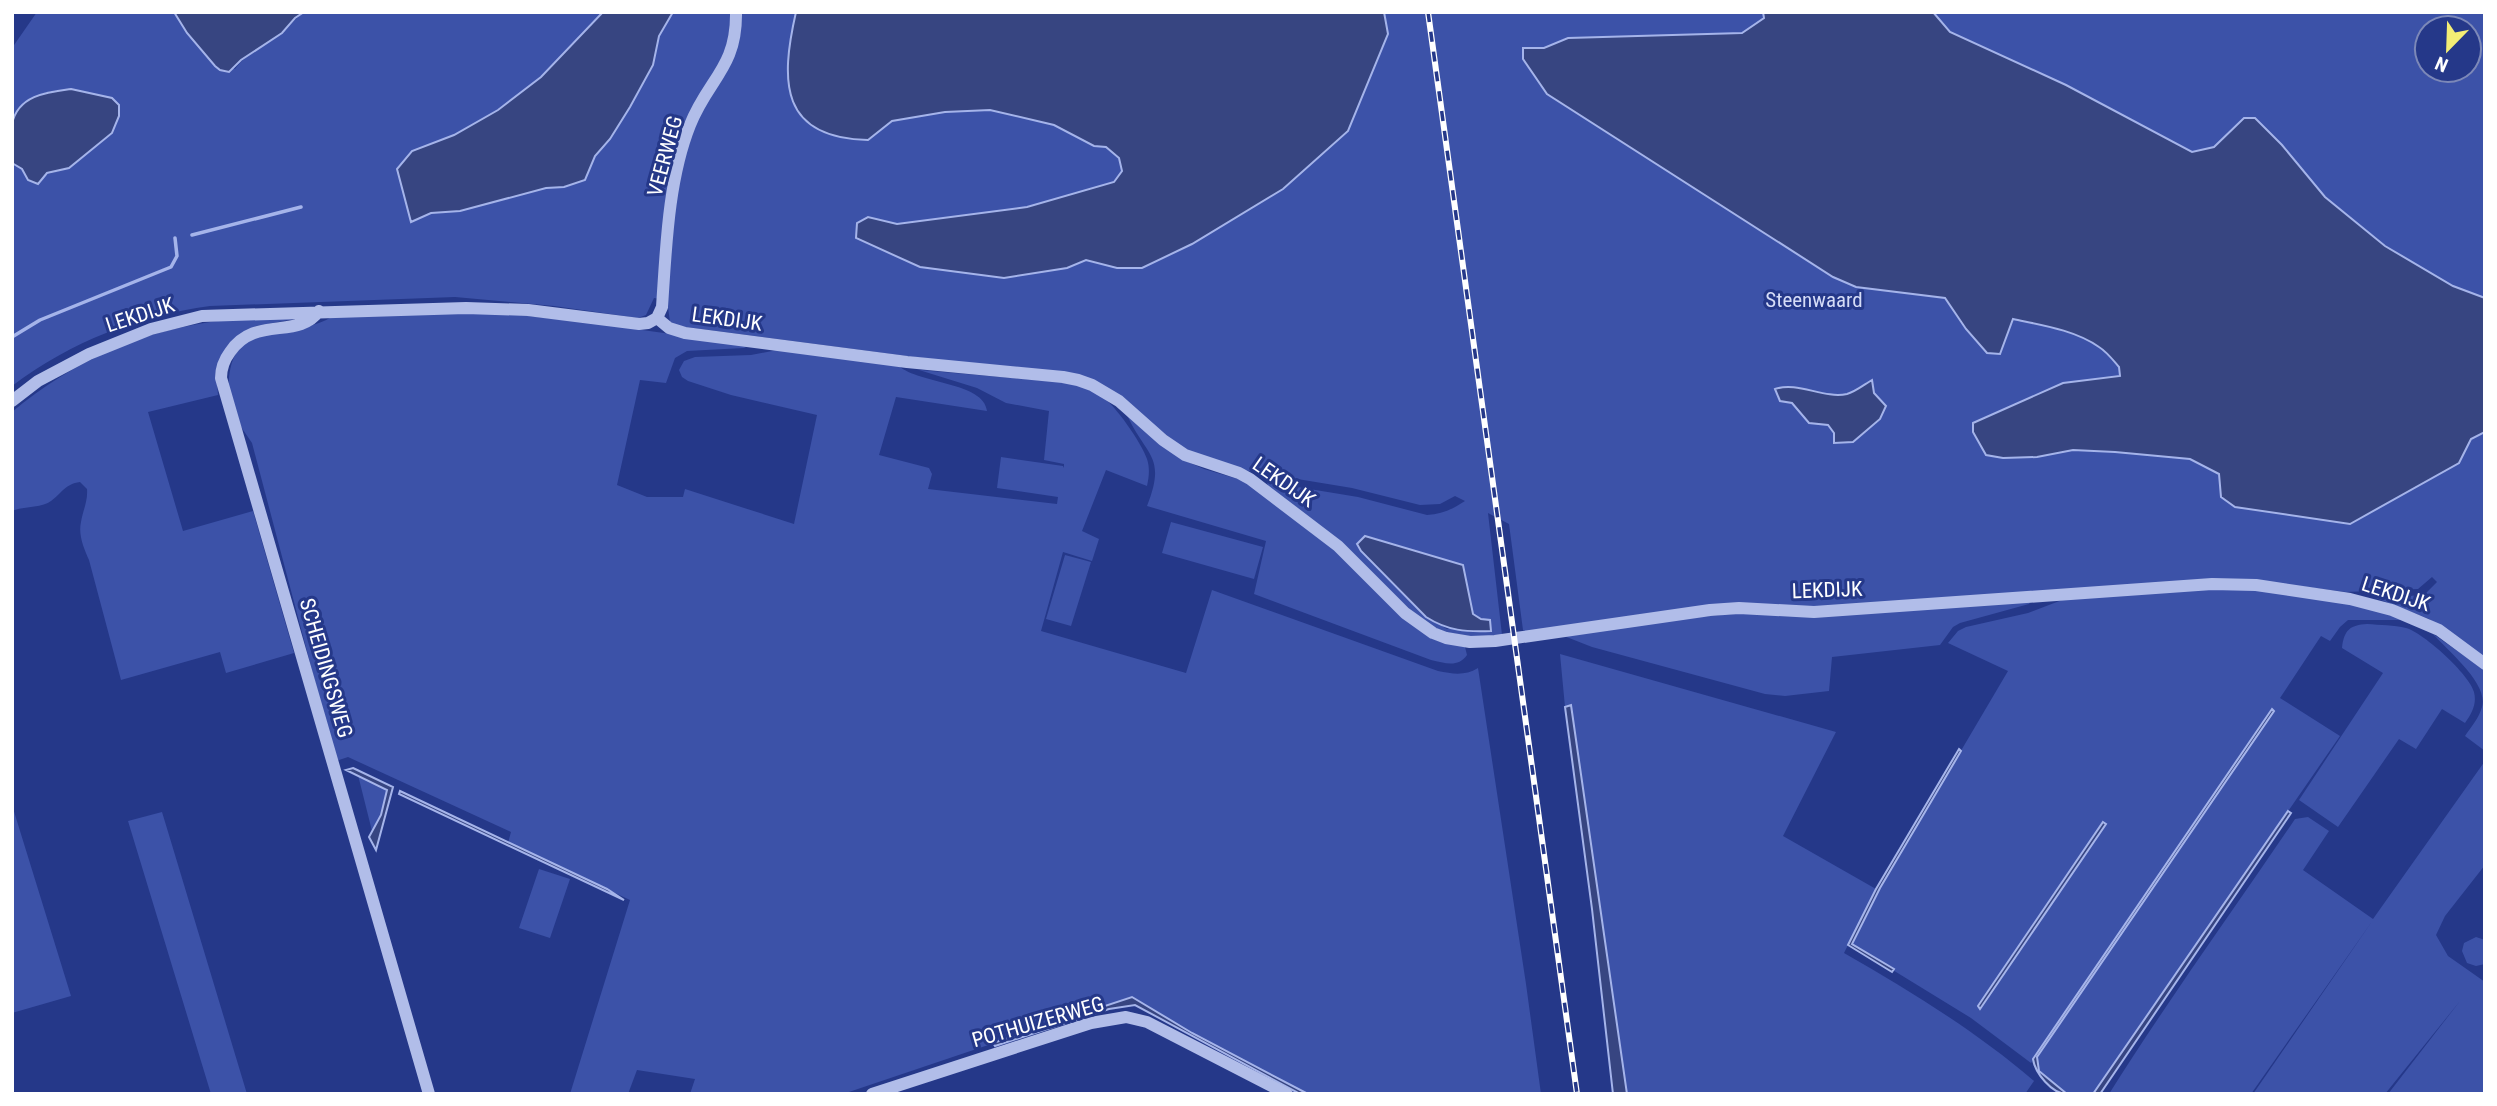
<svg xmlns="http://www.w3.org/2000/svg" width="2497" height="1106" font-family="'Roboto Condensed',sans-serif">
<rect width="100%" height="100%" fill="#253889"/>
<path fill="#3c52a8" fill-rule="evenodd" d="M37,12H174C189,40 209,53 235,69C246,53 264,46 280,35C289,28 294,19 304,12H2485V659L2429,619L2376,598L2424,595L2437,582L2432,577L2418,589L2346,592L2257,581L1813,607L1528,632L1523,630L1509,524L1488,513L1502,635L1484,639L1434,630L1268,486L1267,482L1358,497L1427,515C1442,514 1453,509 1465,501L1455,496L1440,504L1420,505L1352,488L1243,470L1187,451L1109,390L930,359L678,326L670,322L667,300L654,298L646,315L638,318L554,306L455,297L210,306C137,316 72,341 12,386V163L22,169L28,180L69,168L85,155L112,98C70,89 37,79 12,123V48ZM2427,28H2469V70H2427ZM1463,565L1473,614L1481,619L1489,620L1447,629L1426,617Z
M483,311L592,323L750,345L744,348L687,351L675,358L666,383L640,380L617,485L647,497H683L685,489L794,524L817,415L731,395L688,381L682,377L679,370L684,361L695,357L751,355L777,350L899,366C919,384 984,382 987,411L896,397L879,455L929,468L932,474L928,489L1057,504L1058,497L997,488L1001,457L1063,466L1064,468V464L1044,460L1049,411L1006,403L977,388L919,370L1071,383C1081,386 1092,390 1101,396C1115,404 1142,444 1147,459C1150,468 1149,477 1147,486L1106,470L1082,531L1099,539L1092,561L1063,552L1041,631L1186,673L1212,590L1438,671C1453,674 1465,676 1478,668L1526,984L1541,1094H1308L1192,1033L1131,997L843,1094H690L695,1079L637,1070L628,1094H570L630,900L508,843L511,832L348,757L336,761L252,443C247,435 241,428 237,420C224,394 224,347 257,336C284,328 310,331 335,315Z
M305,317L256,326L240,336L217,383L218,395L148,412L183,531L253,511L294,653L226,673L220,652L121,680L89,560C84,549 78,535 81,522C83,510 88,501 87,489L80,482C65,484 62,493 51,501C43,508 23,506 12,511V412C74,360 145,329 225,320C251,317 279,318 305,317Z
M1127,415L1179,458L1204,469L1248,482L1318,534L1444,642L1465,647L1467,655C1458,668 1445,663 1431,660L1254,594L1266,541L1147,506C1167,455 1146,457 1127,415Z
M1171,522L1263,547L1254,579L1162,553Z
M1065,555L1091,562L1071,626L1046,619Z
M2212,588L2256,589L2350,601L2405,620H2348L2340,627L2330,641L2321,636L2280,698L2340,736L2093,1094H2067L2039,1071L2037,1057L2274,711L2271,710L2031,1063L1971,1018L1852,945L1880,888L2008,671L1948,643L1958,631L1966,627L2028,613L2062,600Z
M2031,601L2029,604L1960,623L1953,627L1940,645L1832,657L1829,691L1785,696L1765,694L1592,647L1564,636L1710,614Z
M2367,624C2380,625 2394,625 2406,628C2424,633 2470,675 2474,692C2477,704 2472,713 2465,723L2442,709L2416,749L2399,739L2338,827L2299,800L2383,673L2342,648C2344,630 2350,625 2367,624Z
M2433,634L2485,670V751L2465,736C2471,727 2479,718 2482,707C2489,684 2448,651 2433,634Z
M1560,654L1836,732L1783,836L1876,889L1844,953C1910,991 1976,1031 2034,1081L2025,1094H1627L1571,706L1565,707Z
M2485,761V865L2445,916L2436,935L2448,956L2485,982V1094H2388L2460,1001L2385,1094H2253L2373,920L2251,1094H2109C2168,1000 2233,911 2295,819L2308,817L2329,831L2303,870L2373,919Z
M358,775L387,790L381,815L372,831Z
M12,805L71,996L12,1013Z
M162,812L172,845L247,1094H211L128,821Z
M539,869L570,879L550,938L519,928Z
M2476,937L2485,940V964L2476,966L2467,963L2462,951L2464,943Z"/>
<path fill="#374581" stroke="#a5b4ea" stroke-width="2" d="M174,12H304L295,18L282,33L241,60L229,72L220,70L215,66L187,33Z
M603,12H673L659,36L653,65L630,107L610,139L595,156L585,180L564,187L546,188L460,211L431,213L411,222L397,169L412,151L454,135L498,110L541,77Z
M796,12H1384L1388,34L1348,131L1283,189L1192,244L1142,268H1117L1086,260L1067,268L1004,278L920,267L856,238L857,223L868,217L897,224L1027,207L1114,182L1122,171L1119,158L1106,147L1094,146L1054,125L990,110L945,112L892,121L868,140C780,138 780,82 796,12Z
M1763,12H1933L1950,32L2066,85L2192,152L2214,147L2244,118H2255L2282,145L2325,197L2385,246L2453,286L2485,298V432L2471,439L2459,463L2350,524L2235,507L2221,497L2219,474L2190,459L2115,452L2073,450L2037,457L2003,458L1986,455L1973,432V423L2063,383L2120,376L2119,367C2113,360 2107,352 2099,347C2075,330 2041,325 2013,319L2000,354L1987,353L1966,329L1945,298L1856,287L1833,277L1547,94L1523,59V48H1544L1568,38L1742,33L1764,18Z
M71,89L112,98L119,105V116L112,133L69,168L47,173L38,184L28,180L22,169L12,163C12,151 10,136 12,124C18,95 48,92 71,89Z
M1872,380L1874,393L1886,406L1880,419L1853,442L1834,443V433L1828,425L1809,423L1792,403L1780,401L1775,389C1798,381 1823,399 1847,394C1855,392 1865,384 1872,380Z
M1365,536L1463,565L1473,614L1481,619L1490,620L1491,631C1466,632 1448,631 1426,617L1361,551L1357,544Z
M1571,705L1627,1094H1613L1592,909L1565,707Z
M2272,709L2274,711L2037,1057L2039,1071L2067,1094C2052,1094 2035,1073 2033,1059Z
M1959,749L1961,751L1880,888L1852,944L1894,969L1892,972L1848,945L1876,889Z
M353,768L393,787L376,850L369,837L381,815L387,790L346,770Z
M400,791L607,889L624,900L399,794Z
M2288,811L2291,813L2100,1094H2093Z
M2103,822L2106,824L1980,1009L1978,1006Z
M1132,997L1192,1033L1308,1094H1300L1135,1005L1109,1009L995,1046L993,1043Z"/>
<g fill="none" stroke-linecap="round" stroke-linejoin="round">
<path stroke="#a5b4ea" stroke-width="3.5" d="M192,235L301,207
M12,337L40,320L171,267L177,256L175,238"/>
<path stroke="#b1bde9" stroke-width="12" d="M319,311C298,340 255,315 230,352C224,360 221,368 221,378L429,1094
M657,318L669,328L685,333L907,362L1063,377L1078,380L1092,385L1119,401L1163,440L1185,455L1239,473L1250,479L1338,546L1405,613L1433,633L1446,638L1470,642L1495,641L1710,610L1739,608L1814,612L2212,584L2256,585L2350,599L2392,610L2439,630L2485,664
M657,318L662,307C666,249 668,180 690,125C708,79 737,68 736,12
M12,401L38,381L89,354L151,329L202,316L466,308L528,310L639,324L648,323L657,318
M872,1094L1091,1023L1126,1017L1147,1022L1287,1094"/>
<defs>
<path id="rail" d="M1428,12L1577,1094"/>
</defs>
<use href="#rail" stroke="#fff" stroke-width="6"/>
<use href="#rail" stroke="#253889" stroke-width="3.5" stroke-dasharray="10" stroke-linecap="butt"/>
</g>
<g text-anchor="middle" stroke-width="6" stroke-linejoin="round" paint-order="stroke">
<g font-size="21" fill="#fff" stroke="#253889">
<text transform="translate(665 156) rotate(-75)" y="7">VEERWEG</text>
<text transform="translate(140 315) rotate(-18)" y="7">LEKDIJK</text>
<text transform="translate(727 319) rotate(8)" y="7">LEKDIJK</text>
<text transform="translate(1284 482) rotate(35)" y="7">LEKDIJK</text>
<text transform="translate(1827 590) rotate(-2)" y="7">LEKDIJK</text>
<text transform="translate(2396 594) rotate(18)" y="7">LEKDIJK</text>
<text transform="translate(326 668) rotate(74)" y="7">SCHEIDINGSWEG</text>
<text transform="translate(1038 1022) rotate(-16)" y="7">POTHUIZERWEG</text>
</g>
<g font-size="21" fill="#d5dcf7" stroke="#253889">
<text x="1814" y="307">Steenwaard</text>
</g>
</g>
<rect width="2497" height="1106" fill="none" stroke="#ffffff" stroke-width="28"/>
<g transform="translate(2448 49) rotate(203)"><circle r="33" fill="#253889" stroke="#7c88b8" stroke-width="2"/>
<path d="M0-5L12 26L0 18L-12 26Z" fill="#f4ee75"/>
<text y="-10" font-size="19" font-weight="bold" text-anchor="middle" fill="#ffffff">N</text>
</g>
</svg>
